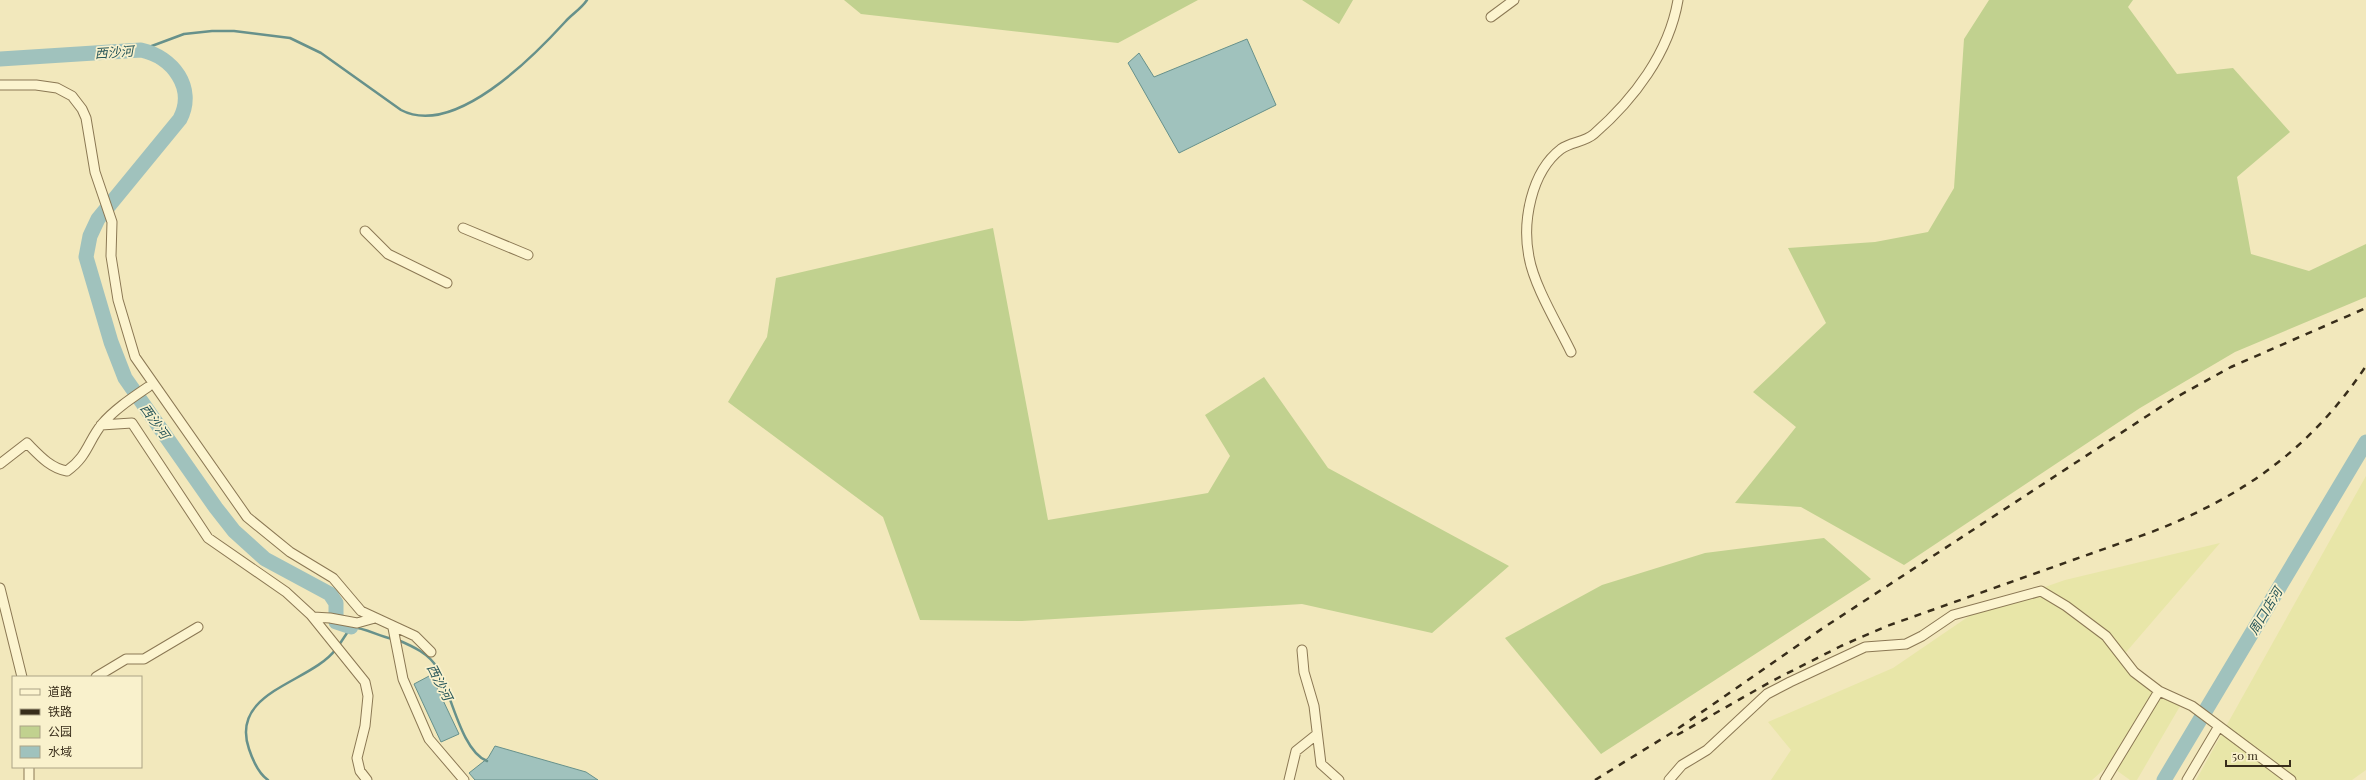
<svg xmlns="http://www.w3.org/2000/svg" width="2366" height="780" font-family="'Playfair Display','Noto Sans SC',serif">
<rect width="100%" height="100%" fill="#f2e8bc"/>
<path fill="#e8e6a8" d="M2366,476V770L2352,780H2196Z
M2220,543L2121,658L2183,701L2137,780H2130L2109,765L2092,780H1771L1791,750L1768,722L1893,668L1978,610L2065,580Z"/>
<path fill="#c1d18f" d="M844,0H1198L1118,43L861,14Z
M1302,0H1353L1339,24Z
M1989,0H2133L2128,7L2177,74L2233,68L2290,132L2237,177L2251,254L2309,271L2366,244V297L2235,352L2140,408L1904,565L1801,507L1735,503L1796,427L1753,392L1826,323L1788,248L1875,242L1928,232L1954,188L1964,39Z
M993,228L1048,520L1208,493L1230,456L1205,415L1264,377L1328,468L1509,566L1432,633L1302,604L1022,621L920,620L883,517L728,402L767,337L776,278Z
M1824,538L1871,579L1601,754L1505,638L1602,585L1705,553Z"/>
<path fill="#a0c2bd" stroke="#67918b" d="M1247,39L1276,105L1179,153L1128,63L1139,53L1154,77Z
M431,675L459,734L441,742L414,684Z
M495,746L586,772L598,780H475L469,773L488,758Z"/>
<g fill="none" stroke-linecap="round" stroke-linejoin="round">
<path stroke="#67918b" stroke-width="2.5" d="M141,50L184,34L212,31H234L290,38L321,53L401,110C454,138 533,57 565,22C572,14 581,9 587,0
M398,640C412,646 430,654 437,668C451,692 461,751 487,761
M339,645L351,627C366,628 378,636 393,639
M268,780C258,773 253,761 249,749C229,691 311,683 336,649"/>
<path stroke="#a0c2bd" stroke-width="15" d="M0,59L141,50C173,57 196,88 180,119L98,219L90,236L86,257L111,342L125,378L216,508L234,531L265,559L330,594L336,603V622L351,627
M2164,780L2366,442"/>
<defs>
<path id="minor" d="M1491,17L1514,0
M0,85H36L57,88L72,96L82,109L86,118L95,172L112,222L111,256L118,300L135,357L247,517L290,552L333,578L361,611L415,636L431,652
M463,228L528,255
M365,231L388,254L447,283
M1571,352C1558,325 1534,286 1529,257C1522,222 1531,172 1561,149C1571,142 1585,142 1594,134C1634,99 1669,53 1678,0
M101,425L132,423L208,538L286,592L311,615L365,682L368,696L365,726L357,758L360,771L367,780
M0,464L27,443C39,455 50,468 67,471C88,456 88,441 102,424C115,409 132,398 148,387
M0,588L22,677
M313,617L330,618L357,623L375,618
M393,628L403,679L429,739L464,780
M1302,650L1304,672L1314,706L1321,764L1339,780
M96,677L126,659H144L198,627
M29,780V767
M1289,780L1296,751L1316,735
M1669,780L1682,765L1707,750L1767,694L1790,682L1865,647L1906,644L1922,636L1953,615L2041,591L2066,606L2106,636L2134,672L2159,691
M2105,780L2159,691L2192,706L2291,780
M2187,780L2219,726"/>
</defs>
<use href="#minor" stroke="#8b7854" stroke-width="11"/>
<use href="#minor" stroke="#fcf4cf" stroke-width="9"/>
<path stroke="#382d1a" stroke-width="2.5" stroke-dasharray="7 7" stroke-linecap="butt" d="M1677,735L1772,681L1841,646L1887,626L2149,533C2242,497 2310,450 2366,366
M1595,780L1673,732L1823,628L2173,399L2231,367L2366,308"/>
</g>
<g text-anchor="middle" stroke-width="3.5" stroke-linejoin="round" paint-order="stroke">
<g font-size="13" font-style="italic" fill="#28575a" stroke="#f9f1cc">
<text transform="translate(114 52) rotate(-4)" y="5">西沙河</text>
<text transform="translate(155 421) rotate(55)" y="5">西沙河</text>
<text transform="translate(2265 611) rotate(-59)" y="5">周口店河</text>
<text transform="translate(440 682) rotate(63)" y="5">西沙河</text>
</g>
</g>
<rect x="12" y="676" width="130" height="92" fill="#f9f1cc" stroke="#aca385"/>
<rect x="20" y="689" width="20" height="6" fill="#fcf4cf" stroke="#aca385"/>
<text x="48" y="696" font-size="12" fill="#382d1a">道路</text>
<rect x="20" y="709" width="20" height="6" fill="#382d1a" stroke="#aca385"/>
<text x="48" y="716" font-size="12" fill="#382d1a">铁路</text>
<rect x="20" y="726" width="20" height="12" fill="#c1d18f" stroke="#aca385"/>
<text x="48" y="736" font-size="12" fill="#382d1a">公园</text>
<rect x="20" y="746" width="20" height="12" fill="#a0c2bd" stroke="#aca385"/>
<text x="48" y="756" font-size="12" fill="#382d1a">水域</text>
<path d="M2226 760v6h64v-6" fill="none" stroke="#382d1a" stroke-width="2"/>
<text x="2232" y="760" font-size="12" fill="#382d1a" stroke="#f9f1cc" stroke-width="3" paint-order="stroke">50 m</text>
</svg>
